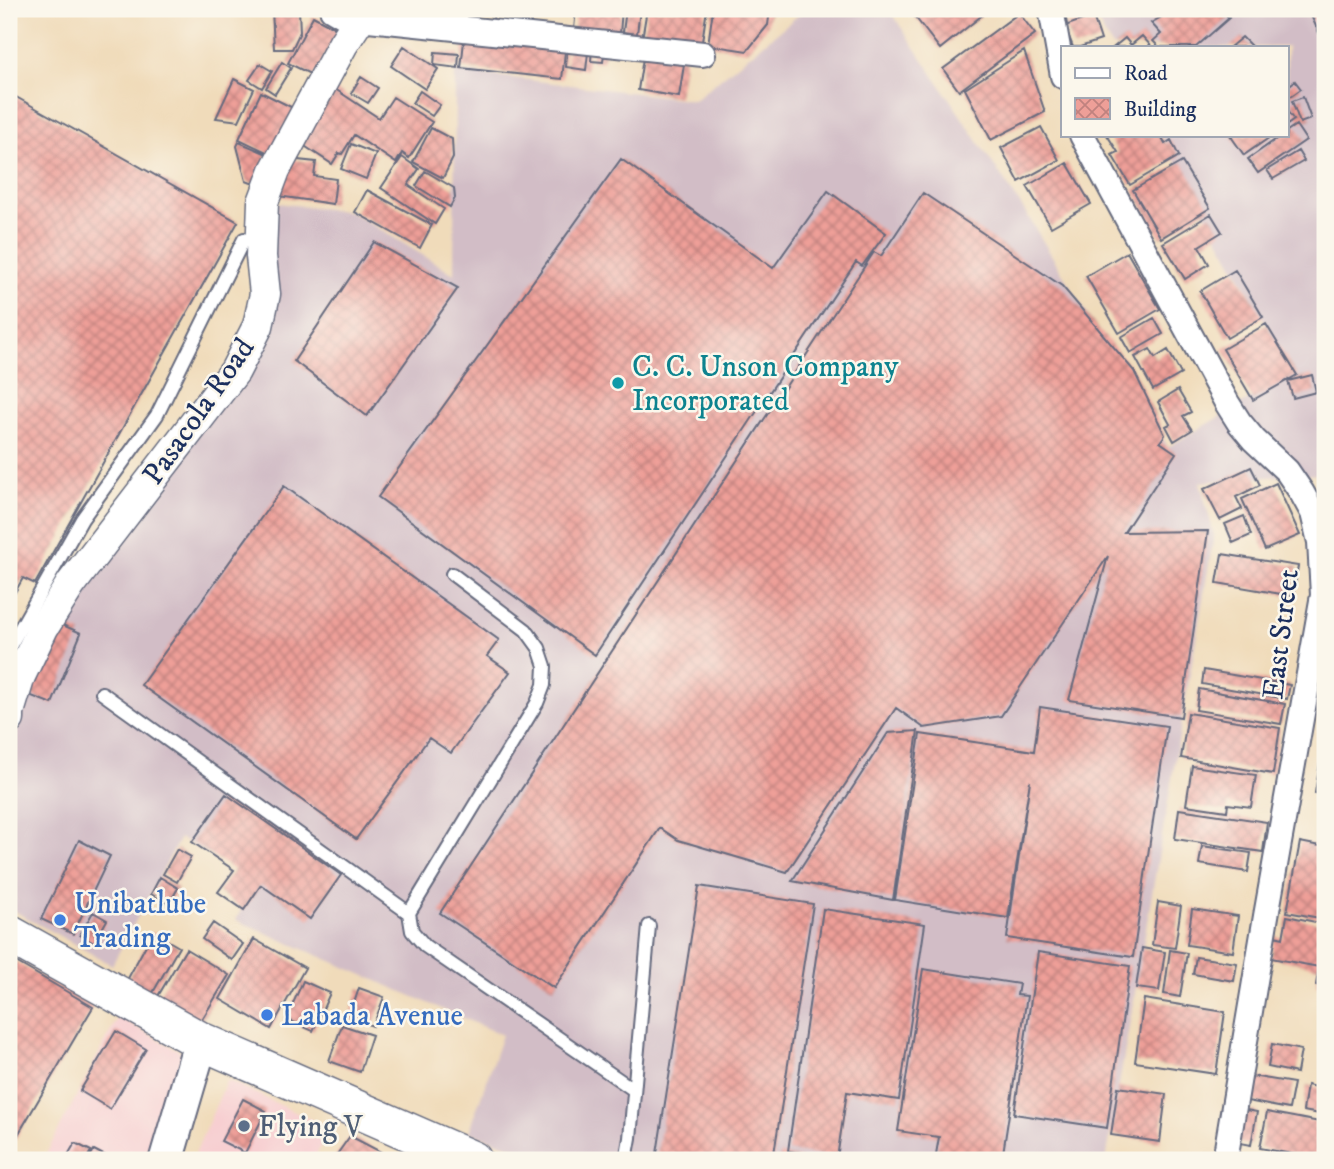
<svg xmlns="http://www.w3.org/2000/svg" width="1334" height="1169" font-family="'IM FELL DW Pica',serif">
<defs>
<pattern id="building-cross-hatch" width="8" height="8" patternUnits="userSpaceOnUse" patternTransform="scale(1.75)"><rect width="8" height="8" fill="#ee9f98"/><path d="M0 0l8 8M0 8l8-8" fill="none" stroke="#c0827f"/></pattern>
</defs>
<rect width="100%" height="100%" fill="#fbf7ec"/>
<filter id="ink" filterUnits="userSpaceOnUse"><feTurbulence type="fractalNoise" baseFrequency=".0143" numOctaves="2"/><feDisplacementMap in="SourceGraphic" scale="14" xChannelSelector="R" yChannelSelector="G"/><feConvolveMatrix kernelMatrix="1 2 1 2 8 2 1 2 1" color-interpolation-filters="sRGB"/></filter>
<filter id="wash" filterUnits="userSpaceOnUse"><feTurbulence type="fractalNoise" baseFrequency=".00686" numOctaves="4" result="noise"/><feDisplacementMap in="SourceGraphic" scale="28" xChannelSelector="R" yChannelSelector="G"/><feGaussianBlur stdDeviation="1.57" result="paint"/><feColorMatrix in="noise" values="0 0 0 0 0 0 0 0 0 0 0 0 0 0 0 0 0 1.4 0 .05"/><feComposite in="paint" operator="in"/></filter>
<g filter="url(#wash)">
<rect width="100%" height="100%" fill="#f0dbba"/>
<path fill="#f7cfd1" d="M118,1017L187,1055L143,1160H43Z
M227,1080L331,1129L313,1160H192Z"/>
<path fill="#d2bdc6" d="M806,9H889L1024,210L1168,447L1294,373L1161,135H1287V47H1112L1090,9H1325V474L1279,476L1200,482L1214,535L1106,1160H551L469,1132L502,1035L236,920L255,880L180,838L112,965L9,908V807L15,732L59,611L261,333L278,203L351,212L454,274L455,71L694,100Z"/>
<g id="blocks">
<path fill="url(#building-cross-hatch)" d="M272,9H299L300,32L292,49H274Z
M406,9H494L493,20L406,11Z
M576,9H622L620,34L574,29Z
M626,9H640L637,34L623,32Z
M647,9H707L701,48L642,39Z
M713,9H761L770,10L768,25L747,51L708,45Z
M917,9H990L940,49L912,13Z
M1175,9H1221L1229,18L1196,47H1159L1153,41L1161,34L1151,23Z
M1308,9H1325V46Z
M1019,13L1035,34L959,91L943,69Z
M313,16L339,30L314,76L288,63Z
M1093,16L1101,40L1080,47H1073L1065,26Z
M465,32L566,43L562,79L461,68Z
M1142,36L1152,47H1114L1125,38L1131,45Z
M1242,37L1252,47H1230Z
M568,42L589,44L586,70L566,67Z
M404,46L438,69L425,89L391,66Z
M592,47L605,48L603,62L591,61Z
M1024,51L1045,112L991,140L965,89Z
M435,52L459,54L458,68L434,65Z
M644,52L685,58L679,97L638,90Z
M282,62L291,68L275,94L266,88Z
M260,64L272,71L262,88L249,80Z
M361,77L378,88L368,103L351,93Z
M234,79L254,89L239,121L216,118Z
M1295,81L1301,89L1287,99V87Z
M335,89L379,118L393,97L432,122L409,158L402,153L396,163L354,135L342,154L339,153L332,164L300,143Z
M420,91L440,105L432,116L412,103Z
M261,92L295,109L273,155L239,139Z
M9,93L238,222L35,584L23,578L9,603Z
M1303,97L1311,119L1300,123L1292,101Z
M1287,111L1294,120L1287,125Z
M1296,125L1306,140L1258,173L1248,159L1282,135H1287V131Z
M1041,127L1059,160L1019,182L1001,148Z
M431,128L452,139L453,158L443,178L413,162Z
M1107,135H1160L1165,144L1171,140L1179,156L1130,185L1112,155L1118,152Z
M1230,135H1273L1244,155Z
M239,142L267,154L259,186L246,181L237,146Z
M351,144L376,154L366,179L341,169Z
M1298,151L1304,161L1273,179L1267,170Z
M402,157L419,169L408,185L444,209L435,224L381,188Z
M288,159L316,162L314,176L336,179L333,204L278,196Z
M621,159L773,268L828,191L886,233L862,266L856,262L595,655L378,497Z
M1182,162L1210,208L1161,238L1133,190Z
M1067,163L1091,204L1051,227L1027,186Z
M425,171L454,188L455,198L450,207L416,186Z
M367,190L432,225L420,248L355,212Z
M923,193L1062,286L1134,371L1165,435L1160,442L1176,453L1124,532L1208,531L1181,717L1069,700L1108,556L1001,716L924,728L896,708L787,872L678,840L660,828L554,988L440,913L874,252L881,256Z
M1211,214L1222,232L1199,246L1209,264L1185,279L1163,243Z
M374,242L458,288L367,416L294,361Z
M1127,252L1160,309L1119,333L1086,276Z
M1235,270L1263,317L1227,338L1200,291Z
M1154,318L1163,334L1130,353L1121,337Z
M1266,324L1297,375L1253,400L1223,349Z
M1150,349L1155,358L1168,350L1181,374L1153,390L1135,357Z
M1312,375L1316,392L1293,398L1288,381Z
M1178,390L1191,412L1183,416L1192,430L1174,441L1166,426L1170,424L1158,402Z
M1251,467L1260,485L1236,497L1242,509L1220,520L1204,489Z
M1276,483L1300,535L1265,550L1242,499Z
M284,486L499,640L487,656L510,672L451,753L429,738L356,839L141,685Z
M1244,516L1251,535L1233,543L1225,524Z
M1222,554L1298,566L1293,596L1217,583Z
M58,623L81,633L52,704L29,695Z
M1204,670L1290,685L1287,699L1202,684Z
M1199,689L1285,704L1281,724L1196,710Z
M1040,707L1167,726L1133,957L1007,938L1030,781L1008,918L895,900L920,734L1034,751Z
M1188,713L1280,728L1273,774L1181,758Z
M918,731L893,900L792,881L888,733Z
M1323,740H1325V753L1320,752Z
M1321,757H1325V795L1315,793Z
M1192,766L1256,775L1251,807L1228,804L1227,811L1186,805Z
M226,794L341,875L310,919L261,885L244,910L218,892L234,870L192,842Z
M1179,809L1267,822L1263,852L1175,839Z
M79,840L110,856L73,934L41,919Z
M1300,842L1325,847V919L1287,912Z
M1202,846L1251,853L1248,872L1199,864Z
M177,849L191,857L177,882L163,874Z
M160,877L178,888L169,904L151,894Z
M699,886L813,904L773,1160H656Z
M1158,902L1181,906L1175,948L1152,945Z
M823,909L925,924L899,1100L847,1092L837,1158L788,1151Z
M1192,909L1238,916L1233,952L1187,945Z
M93,912L107,920L94,943L80,935Z
M1287,916L1325,924V987L1316,985L1319,967L1271,958L1275,936L1283,938Z
M213,923L243,944L232,960L202,939Z
M153,932L179,947L151,996L126,982Z
M254,939L305,968L271,1029L220,999Z
M1142,948L1165,952L1159,991L1136,988Z
M186,949L229,975L201,1021L158,996Z
M1170,950L1187,953L1180,997L1164,994Z
M1038,952L1130,966L1107,1128L1014,1114Z
M1196,957L1237,963L1234,981L1193,974Z
M9,958L93,1007L9,1150Z
M923,969L1019,984L1017,995L1027,996L1002,1160H935L939,1137L898,1131Z
M303,981L330,993L313,1031L286,1019Z
M359,988L384,997L373,1026L349,1018Z
M1144,999L1225,1012L1216,1074L1135,1062Z
M342,1025L372,1035L360,1072L329,1061Z
M116,1031L146,1049L110,1109L80,1091Z
M1272,1044L1301,1050L1297,1073L1268,1067Z
M1251,1076L1294,1083L1289,1109L1247,1101Z
M1307,1085L1325,1089V1115L1303,1111Z
M1118,1087L1166,1094L1160,1142L1111,1135Z
M243,1099L266,1111L245,1153L221,1141Z
M1241,1109L1257,1112L1251,1145L1235,1142Z
M1267,1112L1325,1123V1150L1323,1160L1260,1148Z
M350,1136L381,1152V1160H333Z
M75,1143L91,1151L86,1160H65Z
M94,1150L113,1160H88Z
M780,1154L801,1159V1160H779Z"/>
</g>
</g>
<g filter="url(#ink)">
<use href="#blocks" fill-opacity="0" stroke="#666b7e" stroke-width="2"/>
<g fill="none" stroke-linecap="round" stroke-linejoin="round">
<defs>
<path id="service" d="M9,648L82,519L157,415L244,239
M102,693L409,913L412,931L425,946L634,1090
M409,913L537,703L544,685L545,666L539,648L526,630L452,574
M626,1160L630,1138L649,926"/>
<path id="minor" d="M332,9L344,16L359,18L703,54
M1051,9L1063,76
M1082,135L1227,403L1239,422L1254,440L1287,471L1302,493L1313,513L1320,542L1323,595L1266,916L1225,1160"/>
<path id="tertiary" d="M9,719V712L20,676L43,628L71,584L235,371L258,326L265,294L261,256L263,202L275,170L343,44L366,9"/>
<path id="secondary" d="M166,1160L201,1041"/>
<path id="primary" d="M9,934L201,1041L473,1160"/>
</defs>
<use href="#service" stroke="#666b7e" stroke-width="16"/>
<use href="#minor" stroke="#666b7e" stroke-width="28"/>
<use href="#tertiary" stroke="#666b7e" stroke-width="33"/>
<use href="#secondary" stroke="#666b7e" stroke-width="37"/>
<use href="#primary" stroke="#666b7e" stroke-width="40"/>
<use href="#service" stroke="#fff" stroke-width="12"/>
<use href="#minor" stroke="#fff" stroke-width="24"/>
<use href="#tertiary" stroke="#fff" stroke-width="30"/>
<use href="#secondary" stroke="#fff" stroke-width="33"/>
<use href="#primary" stroke="#fff" stroke-width="37"/>
</g>
</g>
<circle fill="#0f9aa8" stroke="#fbf7ec" stroke-width="2.5" cx="618" cy="383" r="7"/>
<g fill="#3f7fe0" stroke="#fbf7ec" stroke-width="2.5">
<circle cx="60" cy="920" r="7"/>
<circle cx="267" cy="1015" r="7"/>
</g>
<circle fill="#5c6f8a" stroke="#fbf7ec" stroke-width="2.5" cx="244" cy="1126" r="7"/>
<g text-anchor="middle" stroke-width="5" stroke-linejoin="round" paint-order="stroke">
<g font-size="30" fill="#0d838f" stroke="#fbf7ec" text-anchor="start">
<text x="632" y="376">C. C. Unson Company<tspan x="632" dy="34">Incorporated</tspan></text>
</g>
<g font-size="30" fill="#1b2f5e" stroke="#fbf7ec">
<text transform="translate(198 411) rotate(-55)" y="10">Pasacola Road</text>
<text transform="translate(1280 634) rotate(-83)" y="10">East Street</text>
</g>
<g font-size="30" fill="#366cbe" stroke="#fbf7ec" text-anchor="start">
<text x="74" y="913">Unibatlube<tspan x="74" dy="34">Trading</tspan></text>
<text x="281" y="1025">Labada Avenue</text>
</g>
<g font-size="30" fill="#4e5e75" stroke="#fbf7ec" text-anchor="start">
<text x="258" y="1136">Flying V</text>
</g>
</g>
<rect width="1334" height="1169" fill="none" stroke="#fbf7ec" stroke-width="35"/>
<rect x="1061" y="46" width="228" height="91" fill="#fbf7ec" stroke="#a1a7b3" stroke-width="2"/>
<rect x="1075" y="68" width="35" height="10" fill="#ffffff" stroke="#a1a7b3" stroke-width="2"/>
<text x="1124" y="80" font-size="21" fill="#1b2f5e">Road</text>
<rect x="1075" y="98" width="35" height="21" fill="url(#building-cross-hatch)" stroke="#a1a7b3" stroke-width="2"/>
<text x="1124" y="116" font-size="21" fill="#1b2f5e">Building</text>
</svg>
